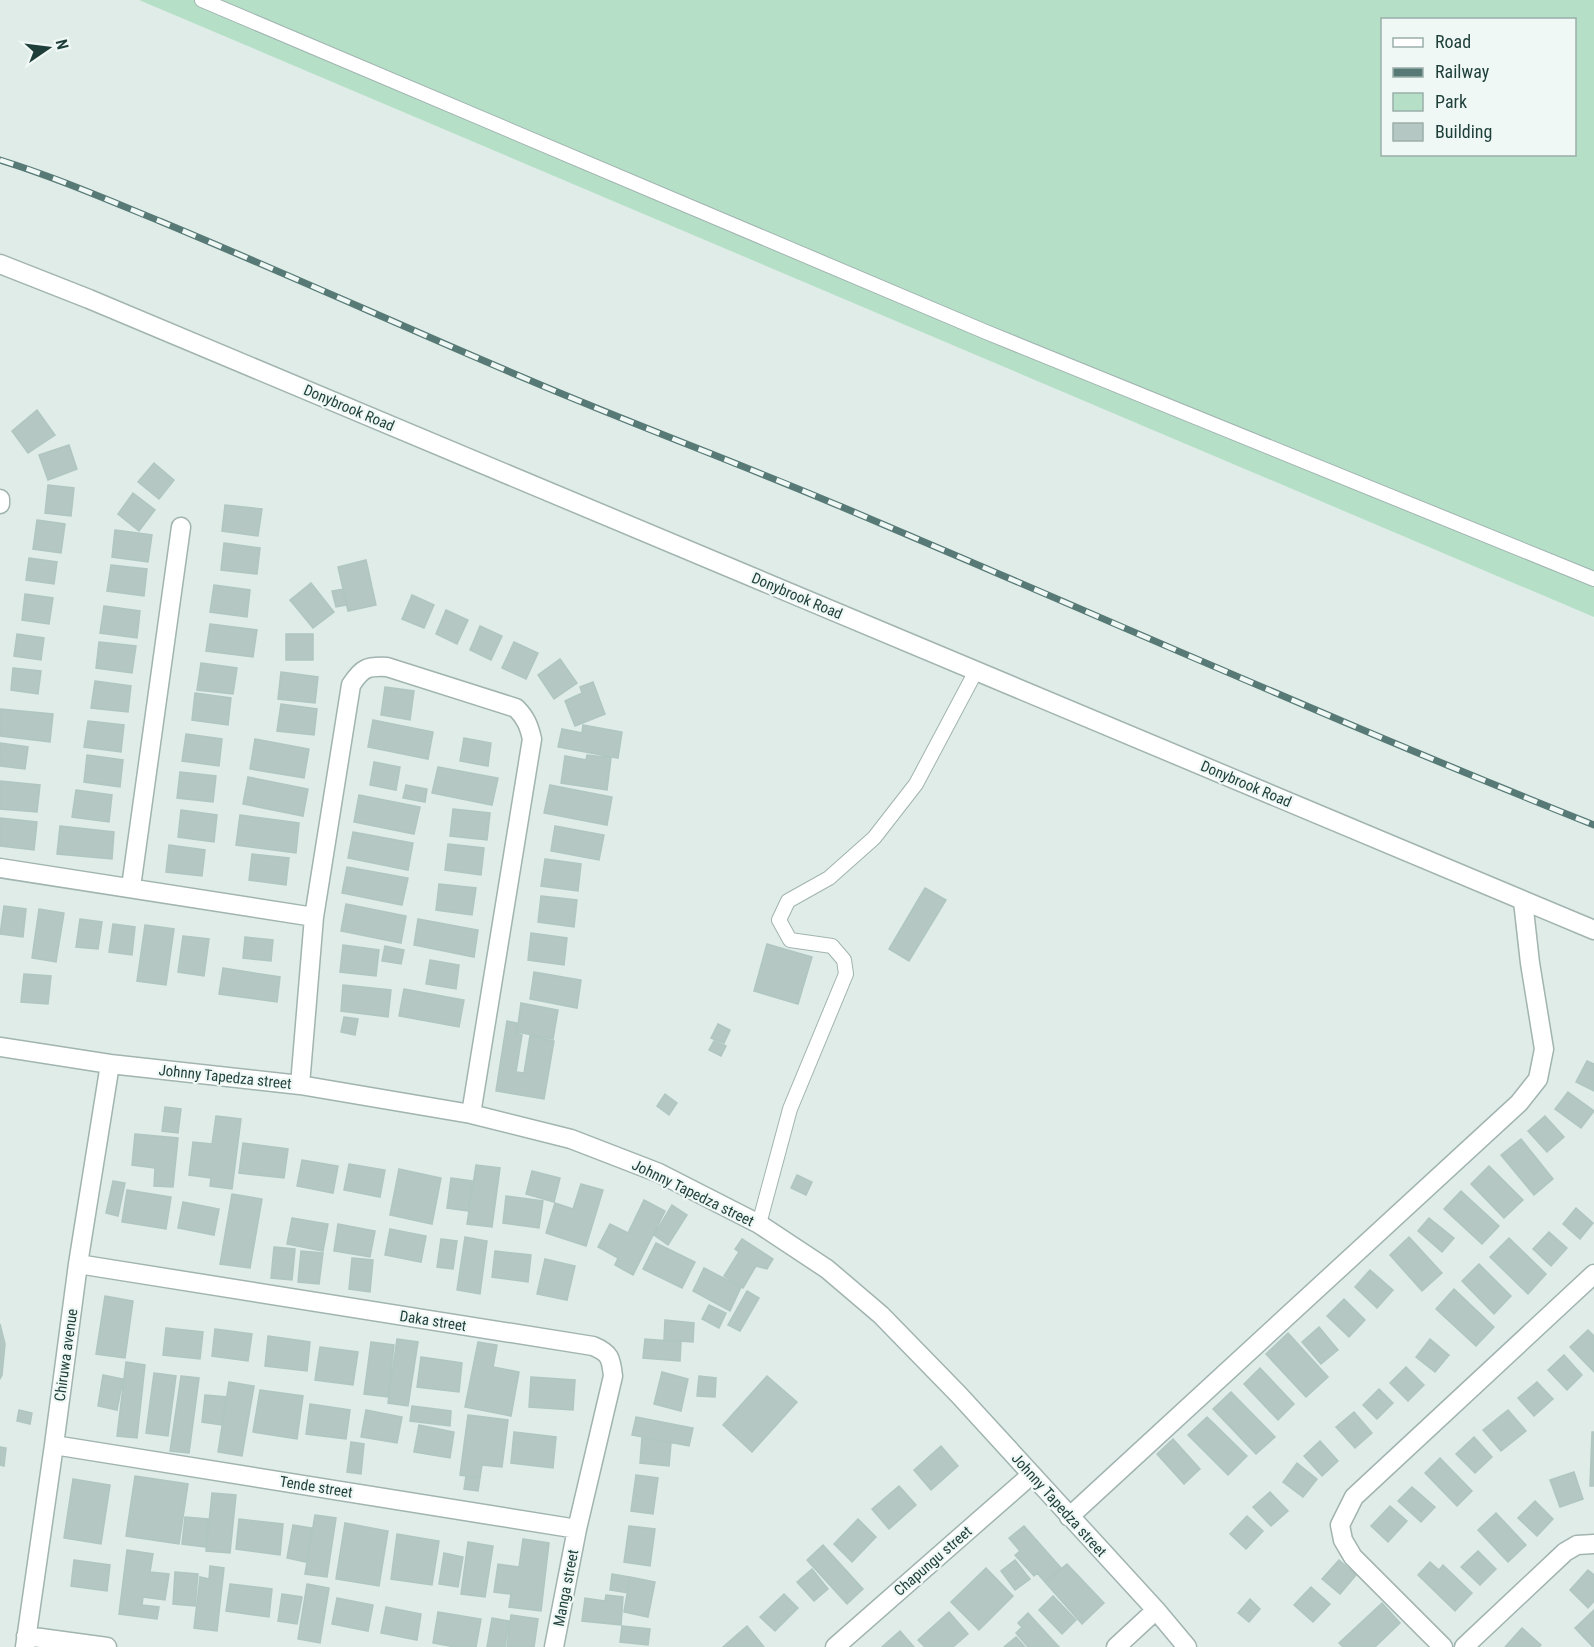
<svg xmlns="http://www.w3.org/2000/svg" width="1594" height="1647" font-family="'Roboto Condensed',sans-serif">
<rect width="100%" height="100%" fill="#dfece8"/>
<path fill="#b5e0c7" fill-rule="evenodd" d="M139,0H1594V617ZM1382,20H1574V154H1382Z"/>
<path fill="#b4c7c2" stroke="#b0c6c1" stroke-width="1.5" d="M37,410L55,435L28,453L12,431Z
M69,445L77,469L48,480L39,455Z
M154,463L174,480L159,499L138,482Z
M48,485L74,488L71,516L45,513Z
M133,493L155,510L139,531L118,514Z
M225,505L262,509L258,536L222,531Z
M37,520L65,524L61,553L33,549Z
M115,530L152,535L148,562L112,557Z
M224,543L260,548L257,574L221,570Z
M29,558L57,562L54,584L26,580Z
M366,560L376,605L348,611L338,567Z
M111,565L147,569L144,596L107,591Z
M311,583L334,612L313,628L290,600Z
M214,585L250,590L247,617L210,612Z
M343,589L347,605L336,607L332,591Z
M25,594L53,598L49,624L22,620Z
M412,595L434,605L424,628L402,619Z
M104,606L140,611L137,638L100,633Z
M446,610L468,620L457,644L436,634Z
M210,624L257,630L253,657L206,651Z
M480,626L502,636L491,660L470,650Z
M17,634L44,638L41,660L14,656Z
M286,634H313V660H286Z
M99,642L136,646L132,673L96,668Z
M514,642L538,653L526,679L502,668Z
M560,659L577,683L554,699L538,675Z
M201,663L237,668L233,694L197,690Z
M13,668L41,671L38,694L11,690Z
M281,672L318,677L315,703L278,699Z
M95,681L131,686L128,712L91,708Z
M593,682L605,714L575,726L565,701L582,693L580,687Z
M385,687L414,691L410,720L381,715Z
M195,693L231,698L228,725L192,720Z
M281,704L317,709L314,735L277,731Z
M0,709L53,714L50,742L0,736Z
M373,720L433,732L428,759L368,747Z
M88,721L124,725L121,752L84,747Z
M583,725L622,732L618,758L558,747L562,729L582,733Z
M186,734L222,739L219,766L182,761Z
M464,738L491,743L488,766L460,761Z
M255,739L309,749L304,778L250,769Z
M0,743L28,747L25,769L0,766Z
M87,755L123,760L120,787L84,782Z
M587,755L611,758L607,790L561,783L565,756L586,760Z
M374,762L400,767L396,790L370,785Z
M438,767L498,778L492,805L432,793Z
M180,772L216,776L213,802L177,798Z
M248,777L308,789L303,816L243,804Z
M0,781L40,785L37,812L0,809Z
M406,785L427,789L425,802L403,798Z
M550,785L612,797L607,825L544,813Z
M76,790L112,795L109,822L72,817Z
M359,795L420,807L414,834L354,822Z
M453,809L490,813L487,840L450,836Z
M181,810L217,815L214,842L178,837Z
M240,815L299,823L296,853L236,845Z
M0,818L37,822L34,850L0,846Z
M60,826L114,832L112,859L57,854Z
M555,826L604,835L599,860L551,851Z
M353,832L413,843L408,870L348,858Z
M448,844L484,848L481,875L445,870Z
M169,845L205,850L202,876L166,872Z
M252,854L289,858L286,885L249,880Z
M545,859L581,864L578,891L541,886Z
M347,867L408,878L402,905L342,893Z
M439,884L476,888L472,915L436,910Z
M925,888L946,900L909,961L889,949Z
M541,896L577,900L574,927L538,922Z
M346,904L406,916L401,943L341,931Z
M4,906L26,909L23,937L0,934Z
M39,909L64,913L56,962L32,958Z
M80,919L102,922L98,949L76,947Z
M418,919L478,930L474,957L414,945Z
M113,924L135,927L132,955L109,952Z
M145,925L174,929L166,985L137,981Z
M531,933L567,938L564,965L528,960Z
M183,936L209,939L204,976L178,972Z
M245,937L273,940L271,961L243,958Z
M767,944L812,957L798,1004L754,991Z
M343,945L379,950L376,976L340,972Z
M385,946L404,950L401,964L382,961Z
M430,960L459,965L456,989L426,984Z
M223,968L280,977L277,1002L219,994Z
M534,972L581,980L577,1008L530,999Z
M24,974L51,976L48,1004L21,1002Z
M343,985L391,990L388,1017L341,1011Z
M404,989L464,1000L459,1027L399,1016Z
M521,1003L558,1010L553,1039L517,1032Z
M344,1017L358,1019L355,1035L341,1032Z
M507,1021L517,1023L516,1033L522,1035L516,1072L524,1073L530,1036L554,1041L544,1099L496,1091Z
M718,1024L730,1030L724,1043L711,1038Z
M714,1041L726,1046L721,1056L709,1050Z
M1587,1061L1594,1064V1091L1576,1082Z
M1568,1092L1594,1111L1581,1128L1555,1109Z
M665,1094L677,1103L669,1115L657,1106Z
M165,1107L181,1109L178,1133L162,1131Z
M216,1116L241,1119L232,1189L210,1186L211,1178L189,1175L193,1142L212,1144Z
M1545,1116L1564,1137L1547,1152L1528,1131Z
M135,1134L178,1138L173,1187L154,1186L155,1168L132,1165Z
M1521,1139L1553,1179L1534,1195L1501,1155Z
M243,1143L288,1149L284,1178L239,1173Z
M302,1160L338,1166L333,1193L297,1186Z
M349,1164L385,1170L380,1197L344,1190Z
M476,1165L500,1168L492,1227L467,1224Z
M1489,1166L1523,1200L1504,1218L1471,1184Z
M399,1169L441,1178L432,1224L390,1215Z
M532,1171L560,1178L554,1202L526,1194Z
M797,1175L812,1182L806,1195L791,1188Z
M451,1178L472,1181L468,1211L447,1208Z
M113,1181L125,1183L118,1216L106,1213Z
M581,1184L603,1190L586,1246L546,1233L555,1203L573,1209Z
M127,1190L171,1197L166,1229L122,1222Z
M1461,1191L1499,1226L1482,1244L1444,1209Z
M232,1194L262,1199L250,1268L220,1264Z
M506,1196L543,1201L539,1228L503,1223Z
M644,1200L665,1211L633,1275L615,1265L618,1258L598,1247L610,1224L628,1233Z
M183,1202L219,1209L214,1235L178,1228Z
M672,1205L687,1215L668,1245L654,1235Z
M1576,1208L1593,1223L1580,1239L1563,1224Z
M292,1218L328,1224L323,1251L287,1244Z
M1429,1218L1454,1238L1442,1252L1418,1231Z
M338,1224L375,1231L370,1257L334,1251Z
M390,1229L426,1236L421,1262L385,1255Z
M1549,1232L1567,1248L1551,1266L1533,1249Z
M465,1237L487,1241L480,1294L457,1290Z
M1409,1237L1442,1273L1422,1291L1390,1255Z
M1509,1238L1546,1274L1528,1294L1490,1257Z
M441,1239L457,1241L453,1269L437,1267Z
M742,1239L773,1259L767,1269L756,1266L743,1288L724,1276L739,1252L735,1249Z
M656,1243L695,1262L682,1288L643,1269Z
M274,1247L295,1249L292,1280L271,1278Z
M301,1251L323,1253L319,1284L298,1282Z
M495,1251L531,1255L528,1282L492,1277Z
M352,1258L373,1260L370,1292L349,1289Z
M545,1259L575,1266L567,1300L537,1294Z
M1479,1264L1511,1296L1494,1314L1462,1281Z
M704,1268L741,1287L730,1311L693,1291Z
M1370,1270L1393,1290L1377,1308L1355,1287Z
M1454,1289L1494,1327L1476,1346L1436,1309Z
M747,1291L759,1298L740,1331L728,1325Z
M105,1296L133,1301L125,1358L96,1354Z
M1344,1299L1365,1320L1349,1337L1327,1316Z
M709,1305L726,1313L719,1328L702,1319Z
M665,1320L694,1323L693,1342L664,1340Z
M0,1324L5,1344L2,1375L0,1379Z
M1319,1327L1338,1350L1321,1364L1302,1342Z
M166,1328L203,1332L200,1359L163,1355Z
M215,1329L252,1334L248,1361L212,1356Z
M1588,1330L1594,1336V1372L1570,1347Z
M1288,1333L1328,1377L1306,1397L1266,1354Z
M268,1336L310,1342L307,1371L265,1366Z
M397,1339L418,1342L408,1406L388,1403Z
M645,1339L681,1342L680,1361L643,1358Z
M1430,1339L1449,1355L1435,1372L1416,1357Z
M371,1342L394,1345L388,1397L364,1394Z
M478,1342L497,1345L493,1367L519,1372L511,1416L465,1407Z
M320,1347L358,1352L353,1385L315,1380Z
M1564,1355L1582,1375L1567,1390L1548,1370Z
M421,1357L462,1363L459,1392L417,1387Z
M126,1362L145,1365L137,1438L117,1436Z
M1406,1367L1424,1385L1408,1401L1390,1383Z
M1260,1368L1294,1404L1278,1420L1244,1384Z
M662,1372L688,1379L681,1411L654,1404Z
M154,1373L176,1376L168,1436L146,1433Z
M103,1375L123,1379L117,1410L98,1406Z
M181,1376L199,1378L189,1453L170,1451Z
M699,1376L716,1378L715,1397L697,1396Z
M767,1376L797,1402L752,1452L723,1425Z
M531,1377L575,1380L573,1410L529,1407Z
M229,1382L254,1386L242,1456L218,1452Z
M1537,1382L1553,1399L1534,1416L1518,1398Z
M1379,1389L1393,1403L1377,1419L1363,1405Z
M260,1390L303,1396L297,1439L253,1432Z
M1231,1392L1275,1437L1256,1454L1213,1409Z
M205,1395L227,1397L222,1425L202,1422Z
M310,1404L350,1410L346,1439L306,1434Z
M412,1406L451,1411L450,1426L410,1421Z
M19,1410L32,1413L30,1424L17,1421Z
M366,1410L402,1417L397,1443L361,1437Z
M1508,1410L1526,1431L1501,1451L1483,1430Z
M1354,1412L1372,1433L1355,1448L1336,1427Z
M468,1415L508,1420L502,1467L482,1465L480,1478L460,1475Z
M636,1417L693,1428L689,1446L632,1435Z
M1207,1417L1247,1456L1228,1475L1188,1435Z
M419,1425L454,1432L450,1458L414,1452Z
M514,1432L556,1437L553,1468L511,1463Z
M1592,1432H1594V1486H1590Z
M1474,1437L1492,1457L1475,1473L1456,1454Z
M642,1438L671,1443L669,1466L640,1463Z
M1173,1439L1200,1469L1184,1484L1157,1454Z
M1320,1441L1338,1461L1322,1476L1304,1456Z
M351,1442L364,1444L361,1474L347,1472Z
M941,1446L958,1466L931,1490L914,1470Z
M0,1447L6,1448L4,1466L0,1465Z
M1440,1458L1472,1491L1457,1506L1425,1473Z
M1297,1463L1317,1479L1303,1497L1283,1482Z
M1574,1472L1583,1499L1560,1507L1550,1480Z
M636,1475L658,1478L653,1514L631,1511Z
M135,1476L188,1484L179,1544L126,1536Z
M466,1476L480,1478L478,1491L464,1489Z
M73,1479L110,1485L101,1544L64,1538Z
M899,1486L916,1505L889,1529L872,1509Z
M1412,1487L1435,1507L1421,1522L1398,1501Z
M1270,1492L1288,1511L1271,1526L1253,1507Z
M212,1493L236,1495L230,1553L206,1551Z
M1535,1501L1553,1519L1537,1536L1518,1518Z
M1390,1506L1407,1521L1388,1542L1371,1526Z
M1496,1513L1526,1545L1508,1562L1478,1530Z
M315,1515L336,1518L327,1577L305,1574Z
M1247,1516L1263,1531L1246,1549L1230,1534Z
M185,1517L208,1519L205,1547L182,1544Z
M239,1519L283,1524L280,1555L236,1549Z
M858,1519L876,1537L852,1562L834,1544Z
M345,1523L388,1531L379,1586L336,1579Z
M293,1525L312,1528L306,1562L287,1558Z
M629,1526L655,1529L650,1566L624,1562Z
M1024,1526L1061,1568L1045,1582L1037,1573L1034,1576L1015,1555L1020,1551L1009,1538Z
M397,1534L439,1541L432,1585L391,1579Z
M523,1539L549,1543L541,1611L509,1607L511,1594L494,1592L498,1564L519,1567Z
M468,1542L493,1546L485,1597L461,1594Z
M823,1545L863,1589L847,1604L807,1560Z
M127,1550L153,1554L150,1572L169,1574L165,1600L143,1597L142,1605L159,1607L157,1619L119,1614Z
M1478,1551L1496,1569L1480,1585L1461,1567Z
M444,1553L463,1557L458,1587L439,1584Z
M74,1560L110,1565L107,1591L71,1586Z
M1015,1560L1030,1579L1015,1590L1001,1571Z
M1339,1560L1356,1575L1340,1594L1322,1579Z
M1430,1562L1439,1570L1443,1565L1472,1593L1455,1611L1418,1575Z
M1067,1564L1104,1603L1082,1624L1045,1582Z
M210,1566L224,1568L217,1631L194,1628L200,1577L209,1579Z
M986,1568L1013,1596L979,1630L951,1602Z
M812,1569L828,1589L814,1601L797,1582Z
M1588,1570L1594,1575V1601L1588,1608L1570,1590Z
M175,1572L198,1574L195,1606L173,1604Z
M612,1574L630,1577L628,1593L610,1590Z
M630,1577L655,1582L648,1617L624,1612Z
M230,1584L272,1589L269,1617L226,1611Z
M307,1584L329,1588L320,1643L298,1639Z
M1311,1587L1330,1604L1313,1622L1294,1605Z
M282,1594L302,1597L297,1624L278,1621Z
M784,1594L798,1608L775,1631L760,1617Z
M606,1595L623,1597L621,1625L582,1621L585,1598L605,1601Z
M1053,1596L1076,1620L1062,1634L1039,1610Z
M337,1598L373,1605L368,1631L332,1624Z
M1250,1599L1260,1609L1249,1622L1238,1613Z
M1382,1603L1400,1623L1375,1647H1343L1339,1643Z
M386,1607L421,1614L417,1640L381,1633Z
M1594,1610V1647H1593L1575,1628Z
M438,1612L481,1619L476,1647H455L433,1643Z
M949,1612L968,1634L953,1647H925L918,1640Z
M1028,1613L1059,1647H1028L1016,1633L1022,1627L1018,1623Z
M511,1615L538,1619L534,1647H507Z
M492,1618L509,1621L505,1647H487Z
M622,1626L650,1629L648,1645L620,1642Z
M747,1626L764,1647H723Z
M1522,1628L1541,1645L1539,1647H1505Z
M900,1631L914,1647H882Z
M1016,1637L1025,1647H1004Z"/>
<g fill="none" stroke-linecap="round" stroke-linejoin="round">
<defs>
<path id="service" d="M202,0L986,332L1594,579
M759,1224L790,1109L846,974L844,960L832,946L790,940L779,920L788,901L829,878L874,838L916,784L976,671"/>
<path id="minor" d="M0,499V504
M0,868L314,917
M131,887L181,527
M0,1047L110,1064L300,1085L471,1114L571,1139L659,1173L759,1224L827,1269L881,1315L959,1395L1156,1610L1187,1647
M300,1085L314,917L351,685C362,668 367,666 387,667L516,708C526,718 529,726 532,739L471,1114
M78,1264L593,1346C610,1353 611,1358 613,1376L577,1529L554,1647
M54,1445L577,1529
M1069,1517L1519,1103L1538,1079L1544,1049L1530,963L1523,901
M26,1636L107,1647
M25,1647L54,1445L78,1264L110,1064
M835,1647L1031,1475
M1116,1647L1156,1610
M1443,1647L1353,1557L1343,1540L1340,1525L1354,1497L1594,1274
M1464,1647L1565,1552L1577,1545L1594,1544"/>
<path id="tertiary" d="M0,264L89,299L1594,930"/>
</defs>
<use href="#service" stroke="#a1b4b0" stroke-width="16"/>
<use href="#minor" stroke="#a1b4b0" stroke-width="21"/>
<use href="#tertiary" stroke="#a1b4b0" stroke-width="21"/>
<use href="#service" stroke="#fff" stroke-width="14"/>
<use href="#minor" stroke="#fff" stroke-width="18"/>
<use href="#tertiary" stroke="#fff" stroke-width="18"/>
<defs>
<path id="rail" d="M0,160C55,177 108,200 162,222C285,273 406,328 529,380C632,424 738,463 842,507C1093,613 1341,724 1594,825"/>
</defs>
<use href="#rail" stroke="#587a76" stroke-width="7"/>
<use href="#rail" stroke="#eff8f5" stroke-width="4.5" stroke-dasharray="14" stroke-linecap="butt"/>
</g>
<g text-anchor="middle" stroke-width="4.5" stroke-linejoin="round" paint-order="stroke">
<g font-size="15" fill="#1e3e3a" stroke="#eff8f5">
<text transform="translate(349 408) rotate(23)" y="5">Donybrook Road</text>
<text transform="translate(797 596) rotate(23)" y="5">Donybrook Road</text>
<text transform="translate(1246 784) rotate(23)" y="5">Donybrook Road</text>
<text transform="translate(225 1077) rotate(6)" y="5">Johnny Tapedza street</text>
<text transform="translate(693 1193) rotate(26)" y="5">Johnny Tapedza street</text>
<text transform="translate(433 1321) rotate(9)" y="5">Daka street</text>
<text transform="translate(66 1355) rotate(-82)" y="5">Chiruwa avenue</text>
<text transform="translate(316 1487) rotate(9)" y="5">Tende street</text>
<text transform="translate(1059 1505) rotate(48)" y="5">Johnny Tapedza street</text>
<text transform="translate(933 1561) rotate(-41)" y="5">Chapungu street</text>
<text transform="translate(566 1588) rotate(-79)" y="5">Manga street</text>
</g>
</g>
<rect x="1381" y="18" width="195" height="138" fill="#eff8f5" stroke="#9baeaa" stroke-width="1.5"/>
<rect x="1393" y="38" width="30" height="9" fill="#ffffff" stroke="#9baeaa" stroke-width="1.5"/>
<text x="1435" y="48" font-size="18" fill="#1e3e3a">Road</text>
<rect x="1393" y="68" width="30" height="9" fill="#587a76" stroke="#9baeaa" stroke-width="1.5"/>
<text x="1435" y="78" font-size="18" fill="#1e3e3a">Railway</text>
<rect x="1393" y="93" width="30" height="18" fill="#b5e0c7" stroke="#9baeaa" stroke-width="1.5"/>
<text x="1435" y="108" font-size="18" fill="#1e3e3a">Park</text>
<rect x="1393" y="123" width="30" height="18" fill="#b4c7c2" stroke="#9baeaa" stroke-width="1.5"/>
<text x="1435" y="138" font-size="18" fill="#1e3e3a">Building</text>
<g transform="translate(48 48) rotate(76)" stroke="#eff8f5" stroke-width="4.5" paint-order="stroke">
<path d="M0-4.5L10 22L0 15L-10 22Z" fill="#1e3e3a"/>
<text y="-9" font-size="16" font-weight="bold" text-anchor="middle" fill="#1e3e3a">N</text>
</g>
</svg>
